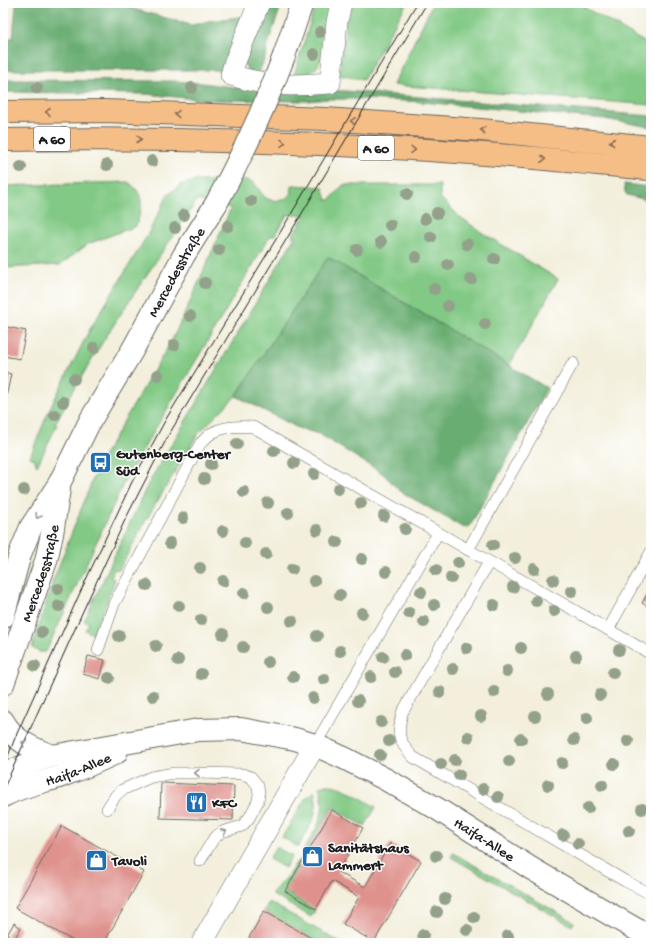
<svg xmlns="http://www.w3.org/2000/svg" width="654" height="946" font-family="'Gochi Hand',sans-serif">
<rect width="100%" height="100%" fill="#fff"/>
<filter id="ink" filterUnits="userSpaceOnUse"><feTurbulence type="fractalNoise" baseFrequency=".025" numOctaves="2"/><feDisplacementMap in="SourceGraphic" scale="8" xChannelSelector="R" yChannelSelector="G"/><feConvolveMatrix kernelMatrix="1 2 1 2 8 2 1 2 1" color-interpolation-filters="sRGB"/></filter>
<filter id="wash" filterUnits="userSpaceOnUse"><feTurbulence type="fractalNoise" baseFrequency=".012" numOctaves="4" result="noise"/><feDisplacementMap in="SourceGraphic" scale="16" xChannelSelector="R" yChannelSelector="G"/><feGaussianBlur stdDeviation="0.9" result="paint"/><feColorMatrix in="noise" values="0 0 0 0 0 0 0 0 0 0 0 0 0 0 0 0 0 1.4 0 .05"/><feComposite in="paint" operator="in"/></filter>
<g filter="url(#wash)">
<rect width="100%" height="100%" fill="#f3efdc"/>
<path fill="#82c985" stroke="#4f7250" d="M316,3H333C330,17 324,65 313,71C307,74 300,74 294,75Z
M348,3H407L363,80L339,75Z
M433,3H577L651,46V105L393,85Z
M248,180C259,183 260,198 271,200C275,201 280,200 284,200L292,193L291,186L293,185L323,187L327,200H330L343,185H440V197L459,216L481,232L558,279L509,366L328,257L236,396L198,434L146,520L119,570L114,569L111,578L115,580L94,635L85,630L89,623L84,621L148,484L295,237L292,236L305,215H287L274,236H270L125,480L46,652H40L32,648L53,581L94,476L105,453L172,340L189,304L231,208L197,200C148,274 96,346 55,424L57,425L37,466L34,459L30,457L49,410L89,331L147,236L168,195L180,185L196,181Z
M128,182C146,194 142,208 136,226L88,244L60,265L3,268V186Z
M327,785C342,784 363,800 376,807L365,826L332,808L306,851L304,849C316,829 329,811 319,787Z
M314,791C321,813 309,828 298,847L282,837L305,799Z
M276,847L292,856L285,868L269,859Z
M453,853L574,922L572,926L451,857Z
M297,861L300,863L284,891L315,910L311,917L271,894L288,875Z
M269,902L341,943H320L264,911Z"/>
<path fill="#69ad72" stroke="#426447" d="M16,3H127L130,8L192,25L208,21L246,16L223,70H3V38H13Z
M263,3H282L266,50L267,52L258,76C250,73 245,69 243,60Z
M3,80L176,81L202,83L256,90H321L345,91L651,116V127L604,119L424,102L366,99H328L308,101L206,100L145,94L3,92Z
M624,184L651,187V201L627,195L625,192Z
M328,257L547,388L470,526L466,528L462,527L400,491L382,473L319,434L298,428L236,396Z"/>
<g id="blocks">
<path fill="#df928d" d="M3,326L26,331L20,359L3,356Z
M3,372L11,374L5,402L3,401Z
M651,587V608L642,603Z
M88,656L105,660L100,679L83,674Z
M161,783L234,786L233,820L160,818Z
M332,810L363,828L338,872L365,887L390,843L421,861L374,942L343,924L359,897L332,881L316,909L285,891Z
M62,826L144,872L104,943H77L15,908Z
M264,911L320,943H246Z
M14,923L21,928L14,939L7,935Z"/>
</g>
</g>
<g filter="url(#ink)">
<use href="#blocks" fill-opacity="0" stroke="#67665f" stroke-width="1"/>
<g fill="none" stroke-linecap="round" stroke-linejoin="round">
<defs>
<path id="service" d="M468,550L573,363
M489,562L402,713C397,734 398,741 413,757L625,881L651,894
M608,630L651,552
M98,650L114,604L200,444C203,441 207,436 212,433C224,426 240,426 253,427L651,654
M315,745L438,533
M107,809L116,795L122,790L151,777L174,773H197L242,774L251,777L258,786L259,794L258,801L249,818L242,826L222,832L214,838L200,861"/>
<path id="minor" d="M259,3L234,64L231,75C268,87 292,86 330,83L337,22L341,3
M202,943L315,745"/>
<g id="tertiary">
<path d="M284,56L302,3"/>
<path id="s1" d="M3,617L20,554L31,527L59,484L90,421L133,349L184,255L216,204"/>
<path id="s2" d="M3,684L46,561L52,534L59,489"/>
<path d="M3,721C14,741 32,748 52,756"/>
<path id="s3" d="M3,775L33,762L52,756L198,730L241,729L295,739L315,745L344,758L385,779L436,808L532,869L651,938"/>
<path id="s4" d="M3,796C21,786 39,783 59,777C78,770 97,762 116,753"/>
</g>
<path id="motorway" d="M3,112L104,111L325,119L481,130L651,147
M3,140C164,137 325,142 485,154C541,158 596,164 651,169"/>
</defs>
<use href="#service" stroke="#67665f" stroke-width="12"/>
<use href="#minor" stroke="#67665f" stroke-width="22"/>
<use href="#tertiary" stroke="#67665f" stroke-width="24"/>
<use href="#motorway" stroke="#67665f" stroke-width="24"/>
<use href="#service" stroke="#fff" stroke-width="11"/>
<use href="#minor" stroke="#fff" stroke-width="21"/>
<use href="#tertiary" stroke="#fff" stroke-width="22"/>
<use href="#motorway" stroke="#f6be87" stroke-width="22"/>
<path stroke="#1c1c1c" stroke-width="1" d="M3,769L15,738L83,586L132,482L166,419L278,236L417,3
M3,790L83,611L125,520L168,436L301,215L427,3"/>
<defs>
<path id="tertiary-bridge" d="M216,204C242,156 265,107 284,56"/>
</defs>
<use href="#tertiary-bridge" stroke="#67665f" stroke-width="24" stroke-linecap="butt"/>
<use href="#tertiary-bridge" stroke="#fff" stroke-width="22"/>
</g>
<g fill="#93a18a">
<circle cx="320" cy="32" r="6"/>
<circle cx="314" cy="54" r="6"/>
<circle cx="37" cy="88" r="6"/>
<circle cx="192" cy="88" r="6"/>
<circle cx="152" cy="161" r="6"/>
<circle cx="107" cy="165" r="6"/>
<circle cx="21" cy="167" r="6"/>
<circle cx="407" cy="194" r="6"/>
<circle cx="251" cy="201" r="6"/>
<circle cx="437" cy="213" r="6"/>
<circle cx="184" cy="215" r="6"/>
<circle cx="425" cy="219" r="6"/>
<circle cx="390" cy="225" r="6"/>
<circle cx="228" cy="226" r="6"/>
<circle cx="175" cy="228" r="6"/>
<circle cx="431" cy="237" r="6"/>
<circle cx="381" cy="242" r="6"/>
<circle cx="467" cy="244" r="6"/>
<circle cx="219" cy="250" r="6"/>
<circle cx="357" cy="250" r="6"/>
<circle cx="416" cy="257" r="6"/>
<circle cx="494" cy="259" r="6"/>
<circle cx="448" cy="265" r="6"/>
<circle cx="471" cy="279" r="6"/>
<circle cx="205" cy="283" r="6"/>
<circle cx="434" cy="289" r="6"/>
<circle cx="448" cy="306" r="6"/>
<circle cx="190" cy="316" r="6"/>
<circle cx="485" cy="324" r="6"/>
<circle cx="174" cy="345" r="6"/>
<circle cx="94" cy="348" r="6"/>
<circle cx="158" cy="375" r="6"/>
<circle cx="74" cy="379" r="6"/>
<circle cx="63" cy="402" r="6"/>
<circle cx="55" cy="415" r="6"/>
<circle cx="237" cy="444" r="6"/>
<circle cx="274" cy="451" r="6"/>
<circle cx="294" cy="463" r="6"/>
<circle cx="211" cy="464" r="6"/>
<circle cx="314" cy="474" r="6"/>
<circle cx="204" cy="479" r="6"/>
<circle cx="338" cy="489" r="6"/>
<circle cx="24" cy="490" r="6"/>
<circle cx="244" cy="492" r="6"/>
<circle cx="268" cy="503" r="6"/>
<circle cx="361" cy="503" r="6"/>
<circle cx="288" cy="513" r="6"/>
<circle cx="384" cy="516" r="6"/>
<circle cx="183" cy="518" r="6"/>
<circle cx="405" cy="529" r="6"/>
<circle cx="317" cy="530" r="6"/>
<circle cx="223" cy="531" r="6"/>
<circle cx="337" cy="542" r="6"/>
<circle cx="170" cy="543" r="6"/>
<circle cx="245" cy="543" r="6"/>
<circle cx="493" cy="545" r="6"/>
<circle cx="266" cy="554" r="6"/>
<circle cx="515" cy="558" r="6"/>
<circle cx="362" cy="559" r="6"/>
<circle cx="458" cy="563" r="6"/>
<circle cx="200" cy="568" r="6"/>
<circle cx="292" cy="569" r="6"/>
<circle cx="534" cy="569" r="6"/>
<circle cx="436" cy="570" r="6"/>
<circle cx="386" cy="572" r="6"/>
<circle cx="451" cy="578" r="6"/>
<circle cx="553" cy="580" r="6"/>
<circle cx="223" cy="581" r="6"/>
<circle cx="314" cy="581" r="6"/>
<circle cx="147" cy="585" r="6"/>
<circle cx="513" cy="587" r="6"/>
<circle cx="58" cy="589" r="6"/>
<circle cx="572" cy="591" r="6"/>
<circle cx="421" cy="592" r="6"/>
<circle cx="244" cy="593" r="6"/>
<circle cx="340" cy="595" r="6"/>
<circle cx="536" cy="601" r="6"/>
<circle cx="434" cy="605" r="6"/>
<circle cx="494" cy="605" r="6"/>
<circle cx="59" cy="606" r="6"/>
<circle cx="179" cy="606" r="6"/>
<circle cx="268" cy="607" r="6"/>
<circle cx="554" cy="611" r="6"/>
<circle cx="362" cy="613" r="6"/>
<circle cx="409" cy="613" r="6"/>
<circle cx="201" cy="620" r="6"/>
<circle cx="292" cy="621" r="6"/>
<circle cx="424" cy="622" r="6"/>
<circle cx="42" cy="632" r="6"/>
<circle cx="223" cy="634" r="6"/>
<circle cx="119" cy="636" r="6"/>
<circle cx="317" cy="636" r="6"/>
<circle cx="156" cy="646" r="6"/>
<circle cx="243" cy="647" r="6"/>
<circle cx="467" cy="648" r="6"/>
<circle cx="521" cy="648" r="6"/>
<circle cx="619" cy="650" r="6"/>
<circle cx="340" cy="651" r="6"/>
<circle cx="405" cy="655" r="6"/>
<circle cx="576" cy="656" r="6"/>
<circle cx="383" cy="657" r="6"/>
<circle cx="178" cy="660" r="6"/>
<circle cx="268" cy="662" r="6"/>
<circle cx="35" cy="666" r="6"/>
<circle cx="453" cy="669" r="6"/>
<circle cx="507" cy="671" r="6"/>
<circle cx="395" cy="672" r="6"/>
<circle cx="613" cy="673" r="6"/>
<circle cx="201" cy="674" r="6"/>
<circle cx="293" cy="677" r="6"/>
<circle cx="371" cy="677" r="6"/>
<circle cx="109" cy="678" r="6"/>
<circle cx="324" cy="679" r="6"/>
<circle cx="440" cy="692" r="6"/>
<circle cx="494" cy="692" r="6"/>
<circle cx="548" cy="694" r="6"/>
<circle cx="600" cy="695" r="6"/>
<circle cx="153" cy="696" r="6"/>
<circle cx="313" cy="698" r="6"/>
<circle cx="358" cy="701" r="6"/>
<circle cx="481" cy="716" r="6"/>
<circle cx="535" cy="716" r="6"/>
<circle cx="587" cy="718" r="6"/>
<circle cx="381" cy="722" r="6"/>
<circle cx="468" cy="737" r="6"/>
<circle cx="521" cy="739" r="6"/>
<circle cx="574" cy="740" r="6"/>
<circle cx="389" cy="741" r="6"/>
<circle cx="628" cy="741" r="6"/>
<circle cx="380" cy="755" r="6"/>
<circle cx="455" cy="760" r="6"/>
<circle cx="509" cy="761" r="6"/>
<circle cx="562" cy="763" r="6"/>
<circle cx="441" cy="764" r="6"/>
<circle cx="614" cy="764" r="6"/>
<circle cx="459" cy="775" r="6"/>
<circle cx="548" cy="785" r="6"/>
<circle cx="602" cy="785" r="6"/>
<circle cx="483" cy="789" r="6"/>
<circle cx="498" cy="797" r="6"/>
<circle cx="588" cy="808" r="6"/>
<circle cx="642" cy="809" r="6"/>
<circle cx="629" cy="831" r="6"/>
<circle cx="563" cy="835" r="6"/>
<circle cx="578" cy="844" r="6"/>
<circle cx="436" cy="856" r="6"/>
<circle cx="445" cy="899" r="6"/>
<circle cx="437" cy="912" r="6"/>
<circle cx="474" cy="917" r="6"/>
<circle cx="467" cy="930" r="6"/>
<circle cx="423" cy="935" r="6"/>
<circle cx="508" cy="936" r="6"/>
</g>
<defs><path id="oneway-chevron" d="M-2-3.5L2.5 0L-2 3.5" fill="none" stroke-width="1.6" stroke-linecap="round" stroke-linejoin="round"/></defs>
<g stroke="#896d52">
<use href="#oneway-chevron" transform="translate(48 112) rotate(179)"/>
<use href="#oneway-chevron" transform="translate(177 114) rotate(-178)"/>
<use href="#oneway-chevron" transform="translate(353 121) rotate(-176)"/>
<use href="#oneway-chevron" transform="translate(483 130) rotate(-175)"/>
<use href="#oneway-chevron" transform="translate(139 139) rotate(2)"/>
<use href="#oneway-chevron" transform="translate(612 142) rotate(-174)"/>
<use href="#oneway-chevron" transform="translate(283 143) rotate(2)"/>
<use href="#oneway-chevron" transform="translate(413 150) rotate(3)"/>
<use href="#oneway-chevron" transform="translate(543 159) rotate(5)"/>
</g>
<g stroke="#999">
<use href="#oneway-chevron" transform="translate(38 516) rotate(121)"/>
<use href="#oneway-chevron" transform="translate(24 743) rotate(-148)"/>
<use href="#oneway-chevron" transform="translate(197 773) rotate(-180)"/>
<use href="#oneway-chevron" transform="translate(224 832) rotate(-26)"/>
</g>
</g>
<defs>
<symbol id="bus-square" viewBox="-11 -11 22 22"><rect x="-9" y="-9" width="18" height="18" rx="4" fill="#1f6fb2" stroke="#fff"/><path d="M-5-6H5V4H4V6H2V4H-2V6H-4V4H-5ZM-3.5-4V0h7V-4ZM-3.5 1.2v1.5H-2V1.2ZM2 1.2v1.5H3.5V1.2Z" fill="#fff"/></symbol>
<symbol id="restaurant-square" viewBox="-11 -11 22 22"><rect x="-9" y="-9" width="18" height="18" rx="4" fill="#1f6fb2" stroke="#fff"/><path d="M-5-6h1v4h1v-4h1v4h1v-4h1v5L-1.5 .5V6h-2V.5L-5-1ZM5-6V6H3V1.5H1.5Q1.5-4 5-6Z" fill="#fff"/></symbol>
<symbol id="shop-square" viewBox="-11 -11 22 22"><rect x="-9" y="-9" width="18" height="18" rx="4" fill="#1f6fb2" stroke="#fff"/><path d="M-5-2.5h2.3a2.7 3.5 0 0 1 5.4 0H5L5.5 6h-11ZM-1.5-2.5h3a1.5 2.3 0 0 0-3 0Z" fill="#fff"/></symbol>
</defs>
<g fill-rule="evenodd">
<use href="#bus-square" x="88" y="450" width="25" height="25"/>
<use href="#restaurant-square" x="184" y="790" width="25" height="25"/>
<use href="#shop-square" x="300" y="844" width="25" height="25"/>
<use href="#shop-square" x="84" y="848" width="25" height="25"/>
</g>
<g text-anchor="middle" stroke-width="3" stroke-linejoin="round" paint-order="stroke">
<g fill="#fff" stroke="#606060" stroke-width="1">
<rect x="34" y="127" width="36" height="24" rx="3"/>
<rect x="358" y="136" width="36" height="24" rx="3"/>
</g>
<g font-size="14" font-weight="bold" fill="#1c1c1c">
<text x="52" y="144">A 60</text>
<text x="376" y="153">A 60</text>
</g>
<g font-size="15" fill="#1c1c1c" stroke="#fff">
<text dy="5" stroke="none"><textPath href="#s1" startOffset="388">Mercedesstraße</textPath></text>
<text dy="5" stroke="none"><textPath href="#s2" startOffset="117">Mercedesstraße</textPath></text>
<text dy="5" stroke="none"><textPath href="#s4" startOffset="80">Haifa-Allee</textPath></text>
<text dy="5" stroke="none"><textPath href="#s3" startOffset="514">Haifa-Allee</textPath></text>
</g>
<g font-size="15" font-weight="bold" fill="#1c1c1c" stroke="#fff" text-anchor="start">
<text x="116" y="458">Gutenberg-Center<tspan x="116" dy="17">Süd</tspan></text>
<text x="212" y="807">KFC</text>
<text x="328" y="852">Sanitätshaus<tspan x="328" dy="17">Lammert</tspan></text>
<text x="112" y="865">Tavoli</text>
</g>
</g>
<rect width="654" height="946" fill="none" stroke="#fff" stroke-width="16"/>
</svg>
